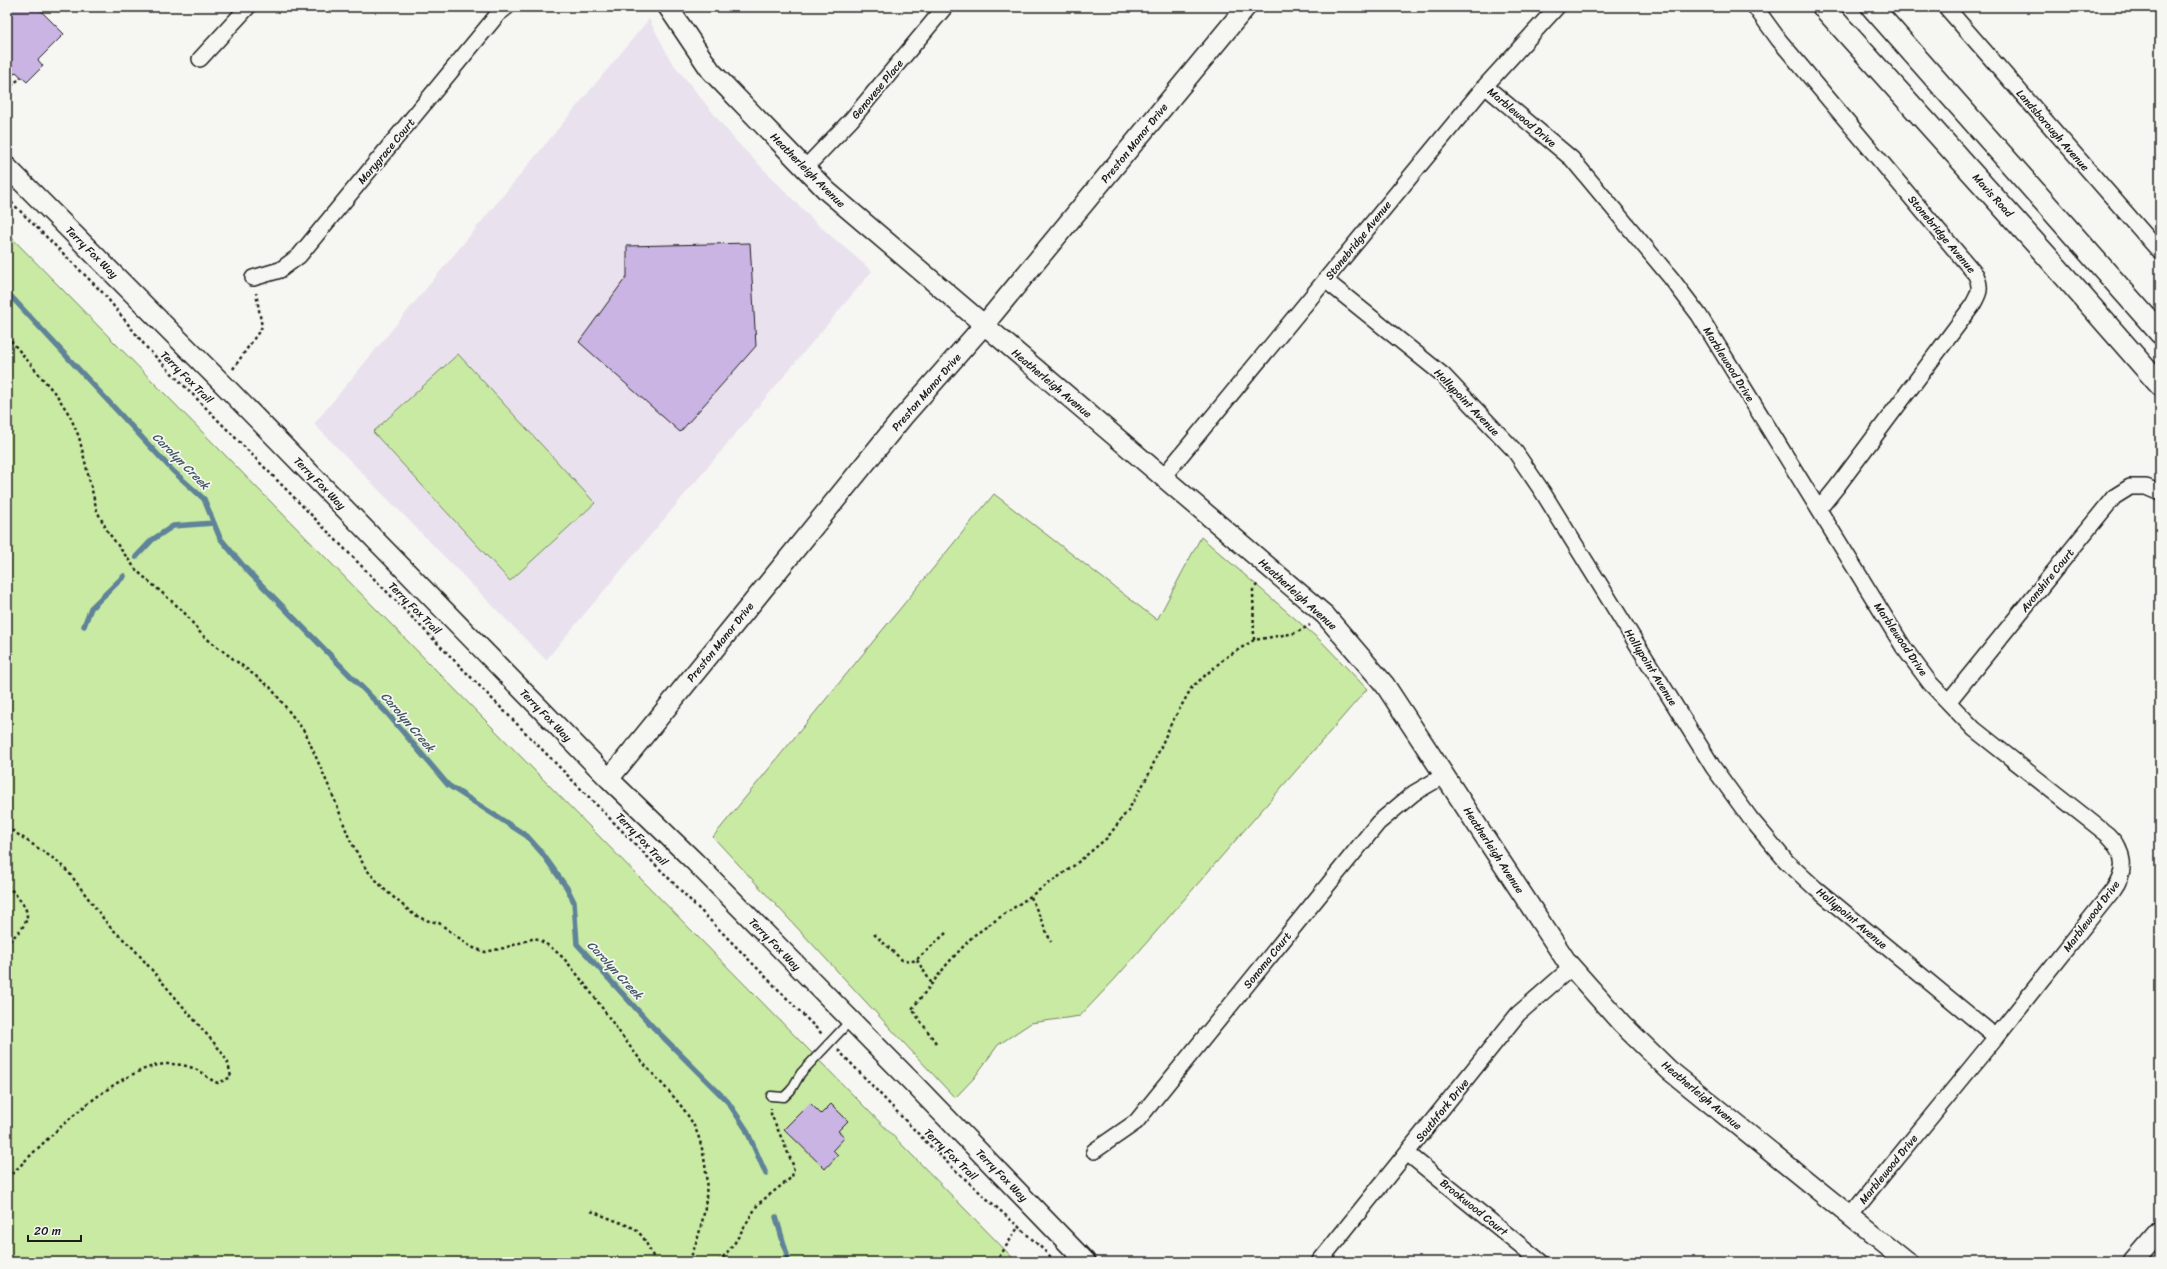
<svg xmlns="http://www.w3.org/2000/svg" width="2167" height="1269" font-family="Sriracha,sans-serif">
<rect width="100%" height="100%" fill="#f6f6f2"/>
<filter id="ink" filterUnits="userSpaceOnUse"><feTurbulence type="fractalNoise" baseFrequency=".025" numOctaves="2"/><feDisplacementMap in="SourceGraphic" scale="8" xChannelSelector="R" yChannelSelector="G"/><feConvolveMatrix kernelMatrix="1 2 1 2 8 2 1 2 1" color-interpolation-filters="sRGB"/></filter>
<g filter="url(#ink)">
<path fill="#e9e2ee" d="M649,19L671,61L735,140L816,223L872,271L546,660L314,424Z"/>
<path fill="#c9eaa3" stroke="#728360" d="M7,233L1017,1262H7Z
M458,354L595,503L510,581L373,432Z
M994,494L1157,620L1201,537L1322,642L1367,689L1115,979L1080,1016L1031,1023L998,1045L974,1078L955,1098L713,837Z"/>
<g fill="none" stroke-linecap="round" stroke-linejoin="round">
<path stroke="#5e8398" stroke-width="5.5" d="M7,292L173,471L204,499L220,538L245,568L387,713L448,785L527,836L542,853L567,888L574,902L577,944L653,1027L728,1102L746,1129L766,1174
M136,557L152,540L173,526L214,523
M84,626L91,608L124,576
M776,1217L789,1262"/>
</g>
<path fill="#cab4e4" stroke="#1c1c1c" d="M7,7H37L64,34L38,60L43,66L27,82L16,72L7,81Z
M750,243L756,346L680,432L579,342L627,276V246Z
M810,1103L821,1114L831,1104L848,1121L838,1131L845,1137L833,1150L838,1155L825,1169L784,1129Z"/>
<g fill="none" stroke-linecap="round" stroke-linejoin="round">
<defs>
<path id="service" d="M771,1096L784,1097L791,1090L801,1073L850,1021"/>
<path id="minor" d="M1755,7L1779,40L1976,275C1982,289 1979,294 1972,306L1836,488L1819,509
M1946,7L2160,252
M200,59L248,7
M1485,86L1572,159L1671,278L1699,315L1904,648L1930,683L1974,729L2108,835C2125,851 2127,871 2113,890L1996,1037L1850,1216
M805,168L851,120L945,7
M253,278L280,270L299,256L498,14L507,7
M1325,280L1443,375L1514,450L1542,491L1713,767L1750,818L1786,861L1815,888L1996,1037
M1163,477L1485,86L1557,7
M1948,702L2114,497L2130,487H2146L2160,493
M1094,1151L1136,1122L1378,823L1414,793L1445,775
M1407,1153L1541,1262
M1319,1262L1518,1014L1572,967"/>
<path id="tertiary" d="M668,7L711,71L827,191L1325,615L1385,685L1567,962L1622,1024L1669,1070L1907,1262
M7,167L223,384L609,779L695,862L912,1082L1086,1262
M609,779L903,417L984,325L1246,7
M2133,1262L2160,1231"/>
<path id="secondary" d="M1823,7L2046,255L2160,385
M1872,7L2160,333"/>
</defs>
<use href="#service" stroke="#1c1c1c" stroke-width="11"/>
<use href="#minor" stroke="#1c1c1c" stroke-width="18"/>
<use href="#tertiary" stroke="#1c1c1c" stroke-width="22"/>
<use href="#secondary" stroke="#1c1c1c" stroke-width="24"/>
<path stroke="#1c1c1c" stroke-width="2.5" stroke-dasharray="3 3" stroke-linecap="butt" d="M7,90L21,77
M7,198L104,294L147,348L822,1034
M7,336L58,397L70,416L79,437L97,511L108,532L137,571L183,611L202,635L270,687L305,732L336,803L349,838L366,869L385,890L413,914L425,920L439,923L471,947L485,952L504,948L535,938C546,943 558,952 566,961C593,992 614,1027 639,1058C659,1083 689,1107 699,1138C713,1183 706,1220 689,1262
M233,369L262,327L256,293
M1254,640L1253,590L1259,582
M7,827L57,861L70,874L109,926L134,949L220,1050L228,1063L231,1077L218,1083C209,1080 205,1074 197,1070C190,1066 179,1064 171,1064C120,1062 42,1144 7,1179
M7,885C31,911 36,918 7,943
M1031,897L1051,942
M874,934L902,960L915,961L946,933
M917,960L932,984
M936,1043L912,1009L948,963L973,936L1071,868L1107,838L1129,809L1148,776L1170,726L1192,687L1225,658L1254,640L1296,633L1310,625
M838,1050C883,1096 925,1144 973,1186C1001,1212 1029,1235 1056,1262
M591,1211L634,1228L643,1237L656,1262
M719,1262L734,1244L758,1204L792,1177L794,1167L771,1114V1108
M996,1262L1019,1226"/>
<use href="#service" stroke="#f6f6f2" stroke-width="8"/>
<use href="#minor" stroke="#f6f6f2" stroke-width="15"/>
<use href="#tertiary" stroke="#f6f6f2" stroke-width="19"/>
<use href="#secondary" stroke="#f6f6f2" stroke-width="21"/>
</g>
</g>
<g text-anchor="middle" stroke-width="3.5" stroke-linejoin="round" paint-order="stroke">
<g font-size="11" fill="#1c1c1c" stroke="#f6f6f2">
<text transform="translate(877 89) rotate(-50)" y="4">Genovese Place</text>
<text transform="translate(1522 117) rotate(40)" y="4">Marblewood Drive</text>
<text transform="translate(2053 130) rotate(49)" y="4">Landsborough Avenue</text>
<text transform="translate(1134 143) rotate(-51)" y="4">Preston Manor Drive</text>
<text transform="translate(386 151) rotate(-50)" y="4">Marygrace Court</text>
<text transform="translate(808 170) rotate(45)" y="4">Heatherleigh Avenue</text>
<text transform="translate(1993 195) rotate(48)" y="4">Mavis Road</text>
<text transform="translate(1942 234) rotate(50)" y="4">Stonebridge Avenue</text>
<text transform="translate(1358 240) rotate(-51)" y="4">Stonebridge Avenue</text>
<text transform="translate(92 252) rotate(45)" y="4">Terry Fox Way</text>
<text transform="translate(1729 364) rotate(58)" y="4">Marblewood Drive</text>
<text transform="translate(187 377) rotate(45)" y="4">Terry Fox Trail</text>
<text transform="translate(1052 383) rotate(40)" y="4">Heatherleigh Avenue</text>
<text transform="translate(926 392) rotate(-49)" y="4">Preston Manor Drive</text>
<text transform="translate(1467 402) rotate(46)" y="4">Hollypoint Avenue</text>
<text transform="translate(320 483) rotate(46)" y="4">Terry Fox Way</text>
<text transform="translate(2047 580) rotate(-51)" y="4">Avonshire Court</text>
<text transform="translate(1298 594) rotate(42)" y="4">Heatherleigh Avenue</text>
<text transform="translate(415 608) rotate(45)" y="4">Terry Fox Trail</text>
<text transform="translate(1901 639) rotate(56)" y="4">Marblewood Drive</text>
<text transform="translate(720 642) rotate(-51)" y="4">Preston Manor Drive</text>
<text transform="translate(1651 667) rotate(58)" y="4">Hollypoint Avenue</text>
<text transform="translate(546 715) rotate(46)" y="4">Terry Fox Way</text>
<text transform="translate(642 839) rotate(46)" y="4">Terry Fox Trail</text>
<text transform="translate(1494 850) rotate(57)" y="4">Heatherleigh Avenue</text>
<text transform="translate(2091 916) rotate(-53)" y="4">Marblewood Drive</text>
<text transform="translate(1852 918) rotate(40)" y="4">Hollypoint Avenue</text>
<text transform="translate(775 944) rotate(46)" y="4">Terry Fox Way</text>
<text transform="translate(1267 960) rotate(-51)" y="4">Sonoma Court</text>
<text transform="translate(1702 1095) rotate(40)" y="4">Heatherleigh Avenue</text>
<text transform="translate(1442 1110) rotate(-51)" y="4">Southfork Drive</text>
<text transform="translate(951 1154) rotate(44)" y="4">Terry Fox Trail</text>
<text transform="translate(1888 1169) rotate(-51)" y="4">Marblewood Drive</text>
<text transform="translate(1002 1175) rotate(46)" y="4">Terry Fox Way</text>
<text transform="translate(1474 1207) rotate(39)" y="4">Brookwood Court</text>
</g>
<g font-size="12" font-style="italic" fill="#425864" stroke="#f6f6f2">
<text transform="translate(181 461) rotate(45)" y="4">Carolyn Creek</text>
<text transform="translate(408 722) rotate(49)" y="4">Carolyn Creek</text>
<text transform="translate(615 970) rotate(47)" y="4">Carolyn Creek</text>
</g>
</g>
<rect width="2167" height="1269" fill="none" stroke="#f6f6f2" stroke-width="24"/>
<rect x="12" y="12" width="2143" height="1245" fill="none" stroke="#1c1c1c" stroke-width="1.5" filter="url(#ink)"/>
<path d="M28 1235v6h53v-6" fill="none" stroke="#1c1c1c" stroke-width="2"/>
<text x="34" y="1235" font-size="12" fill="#1c1c1c" stroke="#f6f6f2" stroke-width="3" paint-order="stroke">20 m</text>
</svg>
